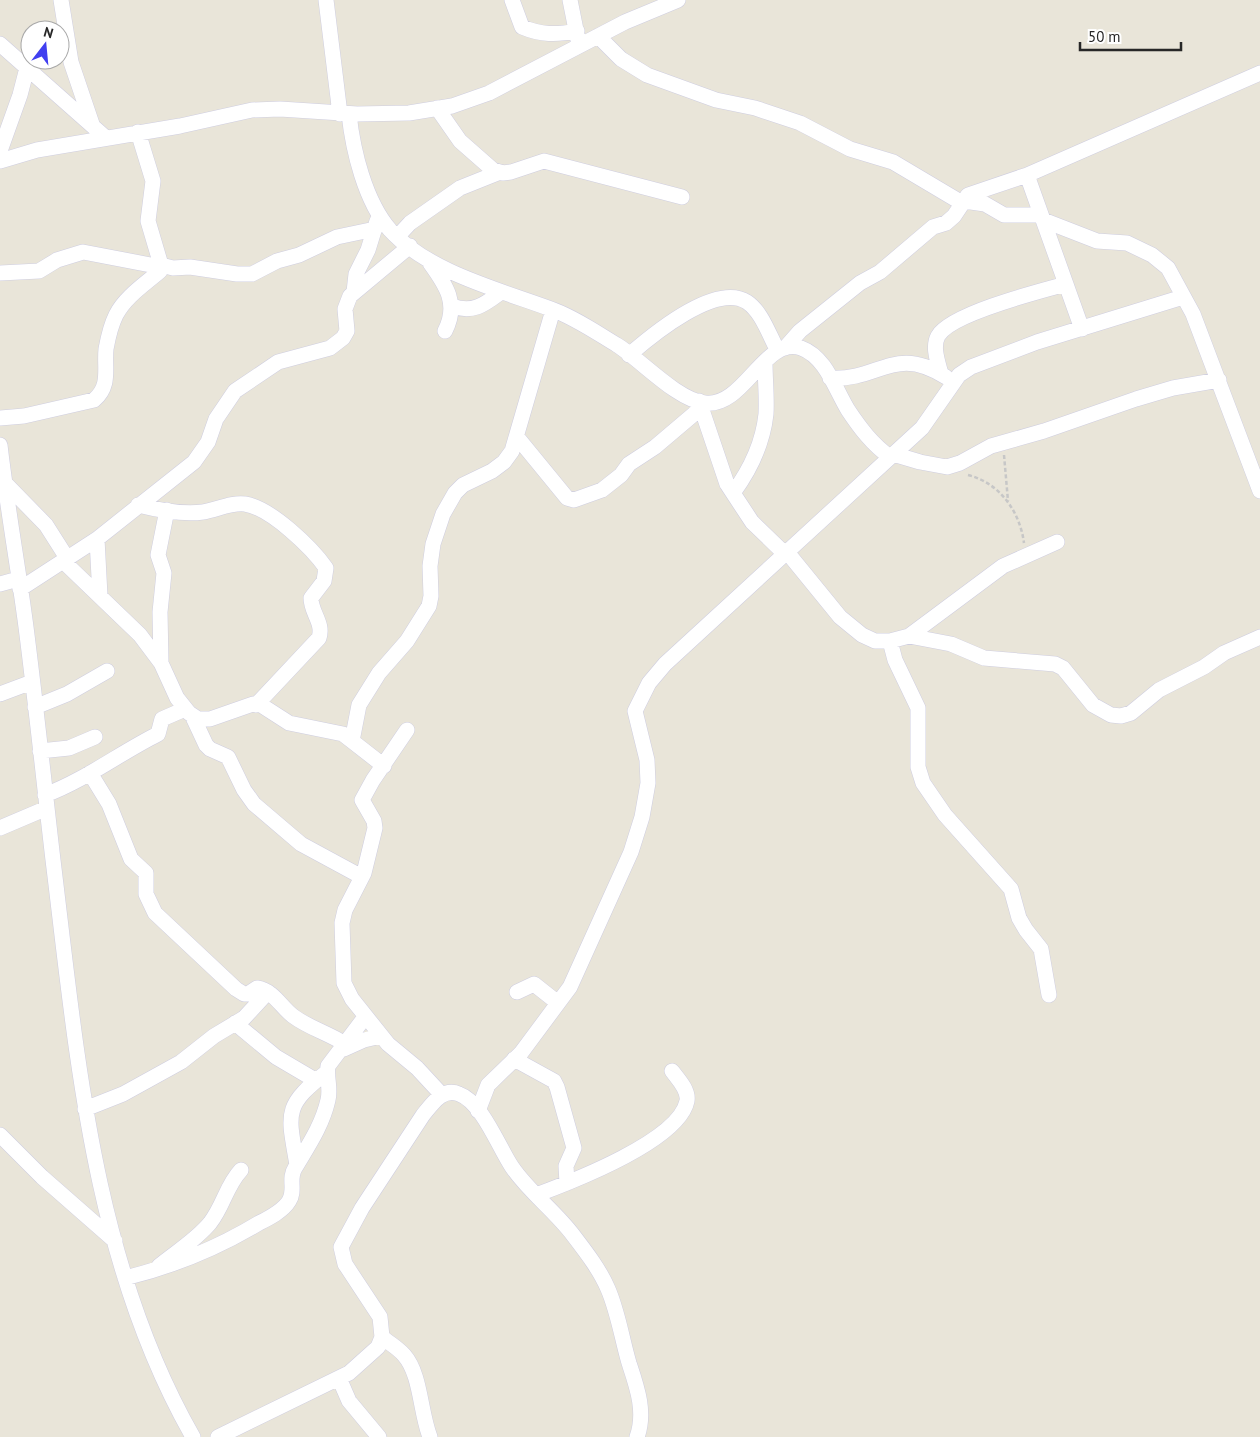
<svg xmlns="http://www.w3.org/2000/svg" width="1260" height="1437" font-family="'PT Sans',sans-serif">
<rect width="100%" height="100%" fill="#e9e5d9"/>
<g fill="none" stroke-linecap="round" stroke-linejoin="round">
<defs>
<path id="minor" d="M61,0L71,62L92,124
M326,0L340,114
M512,0L522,27C541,35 556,35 577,31
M570,0L578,40
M598,36L621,59L647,75L716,100L755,108L800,123L850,149L893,162L962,203
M0,44L105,137
M437,108L460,141L493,170L503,173L511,172L544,161L682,197
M349,114C353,151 365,201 390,230C428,272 500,290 551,309C574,317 597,333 617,345C641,360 677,400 705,403C744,408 765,335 801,348C826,357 835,389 848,410C860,428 872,444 890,457
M0,151L20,95L27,68
M0,161L37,150L180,126L252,110L280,109L357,114L409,113L452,106L489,93L625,22L678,0
M1027,175L1082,329
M964,201L985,204L1004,215H1041
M1043,220L1097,241L1127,243L1152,255L1168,268L1193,314L1260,491
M398,236L410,223L460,188L500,172
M430,263C446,285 459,304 445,331
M161,265L173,268L190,267L237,274H252L277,261L299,255L337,237L375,229
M0,273L39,271L57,260L83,252L161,267
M354,292L356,274L368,250L377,221
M452,306C473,314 485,304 501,292
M785,348L800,331L860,283L880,272L933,227L946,223L954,216L968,195L1027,175L1260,73
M629,355C652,335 716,282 747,302C762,312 769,335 778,351
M941,374C938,362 932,347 938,336C950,314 1040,291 1066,284
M830,378C880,381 894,344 946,377
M699,401L727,484L752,522L785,554
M0,418L24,416L94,400C111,386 104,368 106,349C108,338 111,325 116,315C125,297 145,284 160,271L161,265L148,221L153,181L138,132
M517,437L567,498L574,500L602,490L621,475L629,464L655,447L701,408
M0,445C7,506 18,566 26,627C36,705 44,783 53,860C77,1056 93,1262 193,1437
M893,454L920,462L947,467L960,463L991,446L1044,431L1136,399L1173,388L1219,380
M5,483L46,525L67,558
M733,493C750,470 763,442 766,414C767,397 765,379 765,362
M138,505C158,510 182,515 203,512C216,510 232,502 245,504C271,508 312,548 326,568L324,581L311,598C311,613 324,623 319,638L256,705
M97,539L100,596
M787,552L840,617L862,635L875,641H890L909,636L1003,566L1057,542
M63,561L140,635L161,663L177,698L189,713L198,719H210L253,704L261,705L289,723L343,734L384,766
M0,584L18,579
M20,589L97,539L194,462L208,442L216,419L235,391L278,362L330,348L343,338L347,331L345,309L350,296L410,246
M909,636L951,644L984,658L1055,664L1063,668L1093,705L1111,715L1121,716L1131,713L1159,690L1204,667L1224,653L1260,637
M890,641L895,660L918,708V767L923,783L945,815L1011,889L1019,918L1026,930L1041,949L1049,995
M161,663L160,612L164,573L158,555L167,510
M0,694L32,682
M35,707L67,694L107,671
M192,715L206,745L210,749L228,757L244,790L254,804L301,844L362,877
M407,730L373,780L362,800L374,821L375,828L364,873L345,910L342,923L344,983L352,999L388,1044L417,1068L442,1095
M352,741L359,705L379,673L407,641L429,606L431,596L430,566L433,544L443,514L455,493L463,485L492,471L504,462L512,451L553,310
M40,751L69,748L95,737
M90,773L109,804L131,859L146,873V894L155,913L236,989L244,994H248L257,988C274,991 280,1006 293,1016C309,1028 328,1033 345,1044
M45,795C85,780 120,753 158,734L162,719L185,709
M0,828L47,808
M517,992L534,984L558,1003
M235,1023L276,1057L315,1080
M344,1049L364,1040L381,1036
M514,1059L554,1081L557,1087L574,1148L566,1166L567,1183
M85,1109L123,1094L181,1062L214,1036L244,1018L268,992
M478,1111L488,1085L521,1053L570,987L631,852L642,817L648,783L647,760L635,711L649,683L665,664L922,428L959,375L971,367L1037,342L1183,297
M0,1135L42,1177L115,1241
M297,1165C288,1113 283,1106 327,1072
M536,1195C571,1182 679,1141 687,1101C689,1090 678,1079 672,1071
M159,1266C176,1252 196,1240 210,1223C224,1205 226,1186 241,1170
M125,1278C174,1266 216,1249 259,1223C269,1218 283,1211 289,1201C296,1190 288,1179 295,1168C308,1146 322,1126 328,1100C331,1088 326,1077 328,1066L365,1017
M382,1337C389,1343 398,1348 404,1355C421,1374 420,1412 430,1437
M339,1378L349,1401L379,1437
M218,1437L349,1373L378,1347L382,1337L380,1317L345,1264L341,1247L362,1208L423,1115C432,1104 443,1087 459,1094C482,1102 499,1148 512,1167C529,1192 555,1211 573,1235C586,1252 600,1270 608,1289C618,1312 622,1339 629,1363C637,1387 646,1412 637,1437"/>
</defs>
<use href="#minor" stroke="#cfcee0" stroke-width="16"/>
<path stroke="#c7c7c7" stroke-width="2.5" stroke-dasharray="4 2.5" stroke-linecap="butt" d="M1004,455L1008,501
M968,475C1000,483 1020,512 1024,543"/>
<use href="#minor" stroke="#fff" stroke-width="15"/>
</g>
<g transform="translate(45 45) rotate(16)"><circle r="24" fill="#ffffff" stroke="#a9a9a9"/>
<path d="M0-4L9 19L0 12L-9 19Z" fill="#413ff0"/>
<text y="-8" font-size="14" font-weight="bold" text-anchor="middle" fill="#272727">N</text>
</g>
<path d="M1080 42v8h101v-8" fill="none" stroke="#272727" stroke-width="2.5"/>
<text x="1088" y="42" font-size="15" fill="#272727" stroke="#ffffff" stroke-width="4" paint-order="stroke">50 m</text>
</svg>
